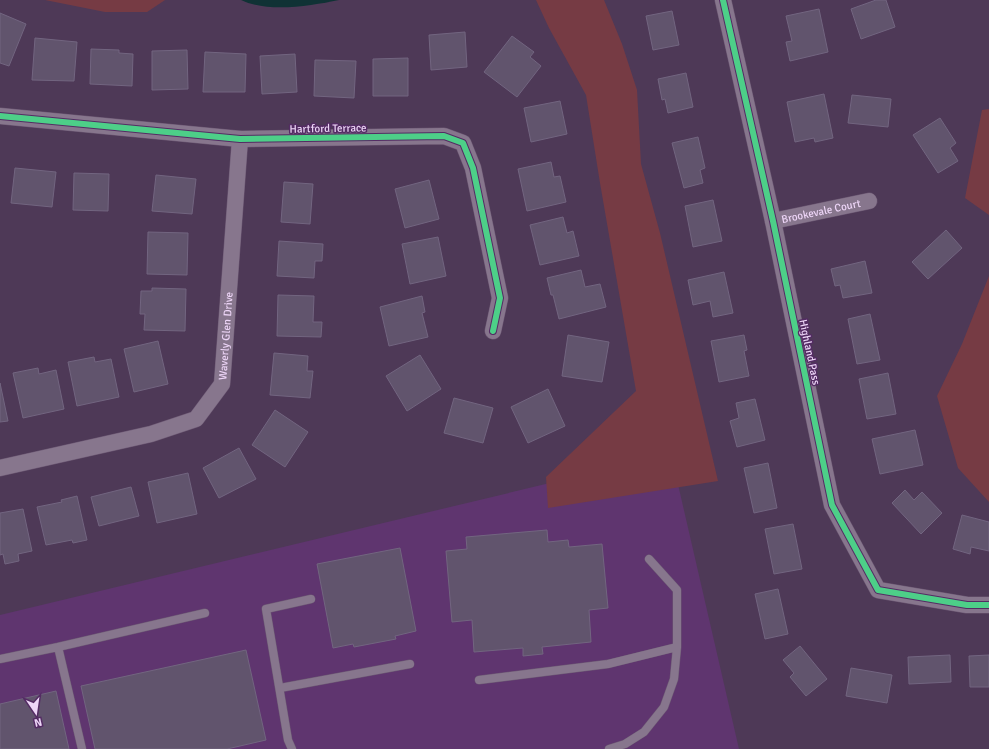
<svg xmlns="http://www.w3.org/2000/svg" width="989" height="749" font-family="Signika,sans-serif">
<rect width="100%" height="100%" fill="#4e3957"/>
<path fill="#5f356f" d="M671,454L739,749H0V615Z"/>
<path fill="#763b44" d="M45,0H165L147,12H105Z
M536,0H604L622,44L637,90L641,164L660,233L718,481L548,508L546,477L636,391L600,183L586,95L549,28Z
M989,109V215L965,198L982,110Z
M989,276V502L958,468L937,396L962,344Z"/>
<path fill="#103235" d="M241,0H339C310,6 268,13 241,0Z"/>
<path fill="#61546d" stroke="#726580" d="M876,0H886L895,27L861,39L851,9Z
M819,9L828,52L790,61L786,42L792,41L786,16Z
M672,11L679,45L653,50L646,16Z
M0,13L26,24L9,66L0,63Z
M465,32L467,67L431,70L429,35Z
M512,36L534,52L530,57L541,66L517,97L484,72Z
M35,38L77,42L74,81L32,80Z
M91,49L119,50V53L133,54L132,86L90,84Z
M187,50L188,89L152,90V51Z
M205,52L246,54L245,92H203Z
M295,54L297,92L262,94L260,56Z
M408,58V96H373V59Z
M315,60L356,61L354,98L314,96Z
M686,73L693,107L668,113L665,99L662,100L658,79Z
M824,94L833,138L815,142L814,138L795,142L787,102Z
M852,95L891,99L888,127L848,123Z
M560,101L567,134L531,142L524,108Z
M940,118L956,143L950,148L958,161L938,173L913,135Z
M698,137L705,168L700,170L703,183L684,188L672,143Z
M551,162L554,177L560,176L566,202L527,211L518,169Z
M15,168L56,172L52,207L11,203Z
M74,173L109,174L108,211L73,210Z
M156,175L196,179L192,214L152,211Z
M429,180L439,219L405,228L395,189Z
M284,182L313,184L310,224L281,222Z
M713,200L722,241L693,247L685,206Z
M563,217L567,233L573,231L579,256L540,265L530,225Z
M946,230L962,248L928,279L912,262Z
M148,232L188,233L187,275L147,274Z
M438,237L446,276L410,284L402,244Z
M279,241L323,244L322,261H315L314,278L277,276Z
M865,261L872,293L843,298L840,285L835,286L831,269Z
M581,270L585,287L600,284L606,307L559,319L553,295H551L547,278Z
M724,272L733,313L713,317L710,301L693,305L688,280Z
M152,288L186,289L185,331L144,330L145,314H140L141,291H152Z
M278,295L314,296L313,322H322L321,337L277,336Z
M422,296L425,312L422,313L428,337L389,346L380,307Z
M870,314L880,360L857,364L848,319Z
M568,335L609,342L602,382L562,376Z
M744,335L747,350L744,351L749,376L719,382L711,341Z
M158,341L168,384L134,392L124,349Z
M274,353L308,356L307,371H313L310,398L270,395Z
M420,355L441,389L407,411L386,376Z
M94,357L95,362L111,359L119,397L77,406L68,362Z
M38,368L39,374L56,370L64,409L23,418L13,373Z
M888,373L896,414L867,419L859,379Z
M0,383L8,421L0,422Z
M548,389L565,426L528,443L511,407Z
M454,398L493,408L483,443L444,433Z
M755,399L765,440L737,447L730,421L739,418L736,403Z
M275,410L308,432L285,467L252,445Z
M915,430L923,465L880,474L872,439Z
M239,448L256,479L219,498L203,468Z
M768,463L777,508L754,513L744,468Z
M188,473L197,514L157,523L148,482Z
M131,487L139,516L99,526L91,497Z
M905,490L914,500L922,492L942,513L921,534L892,503Z
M77,496L87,540L73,543L72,540L46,545L37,507L62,502L61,500Z
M23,509L32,551L18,554L19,561L5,564L3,554L0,555V513Z
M962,515L989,522V551L971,547L970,554L953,549Z
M793,524L802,569L774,574L765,529Z
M547,530L548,542L568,540L569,547L602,544L608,608L589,610L591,642L542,647L543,654L523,656V648L474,652L472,620L452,622L446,551L467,549L466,537Z
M400,548L416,631L395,636L396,639L354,647L353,644L333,648L317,564Z
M778,589L788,634L765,639L755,594Z
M800,646L827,679L806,696L790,677L794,673L783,660Z
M246,650L266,740L227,749H95L81,686Z
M950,655L951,682L909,684L908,657Z
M989,655V687H970L969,656Z
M851,668L892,675L887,703L846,696Z
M56,691L69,749H0V704Z"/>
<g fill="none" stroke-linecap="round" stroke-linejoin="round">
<defs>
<path id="lane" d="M0,659L58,647
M479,680L608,664L677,647
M280,688L410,664
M82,749L58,647L205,613
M292,749L288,740L266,609L311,599
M609,749L625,744L644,732L664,707L674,679L677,647V590L649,559"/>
<g id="street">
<path d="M723,0L773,221L832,505L878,590L967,605H989"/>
<path d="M0,116L240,139L444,136L463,143L473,168L500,298L493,331"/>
<path id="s1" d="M773,221L869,201"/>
<path id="s2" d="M0,468L151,434L196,419L222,384L240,139"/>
</g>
</defs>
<use href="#lane" stroke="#6c5873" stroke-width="9"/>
<use href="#street" stroke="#6c5873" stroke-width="17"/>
<use href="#lane" stroke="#87768d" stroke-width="8"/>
<use href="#street" stroke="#87768d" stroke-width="16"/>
<defs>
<path id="cycleway" d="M723,0L773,221L832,505L878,590L967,605H989
M0,116L240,139L444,136L463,143L473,168L500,298L493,331"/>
</defs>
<use href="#cycleway" stroke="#542c64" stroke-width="8"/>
<use href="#cycleway" stroke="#4dcf88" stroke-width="6"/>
</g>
<g text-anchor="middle" stroke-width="3" stroke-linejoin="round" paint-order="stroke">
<g font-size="11" fill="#edd5f7" stroke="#542c64">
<text transform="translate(328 128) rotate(-1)" y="4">Hartford Terrace</text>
<text dy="4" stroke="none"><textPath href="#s1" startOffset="49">Brookevale Court</textPath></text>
<text dy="4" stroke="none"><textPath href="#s2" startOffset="294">Waverly Glen Drive</textPath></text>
<text transform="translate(810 352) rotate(78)" y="4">Highland Pass</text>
</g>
</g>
<g transform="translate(36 713) rotate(167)" stroke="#542c64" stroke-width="3" paint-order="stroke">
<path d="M0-3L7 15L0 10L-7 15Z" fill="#edd5f7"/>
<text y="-6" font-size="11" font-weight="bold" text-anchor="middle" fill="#edd5f7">N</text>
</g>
</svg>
